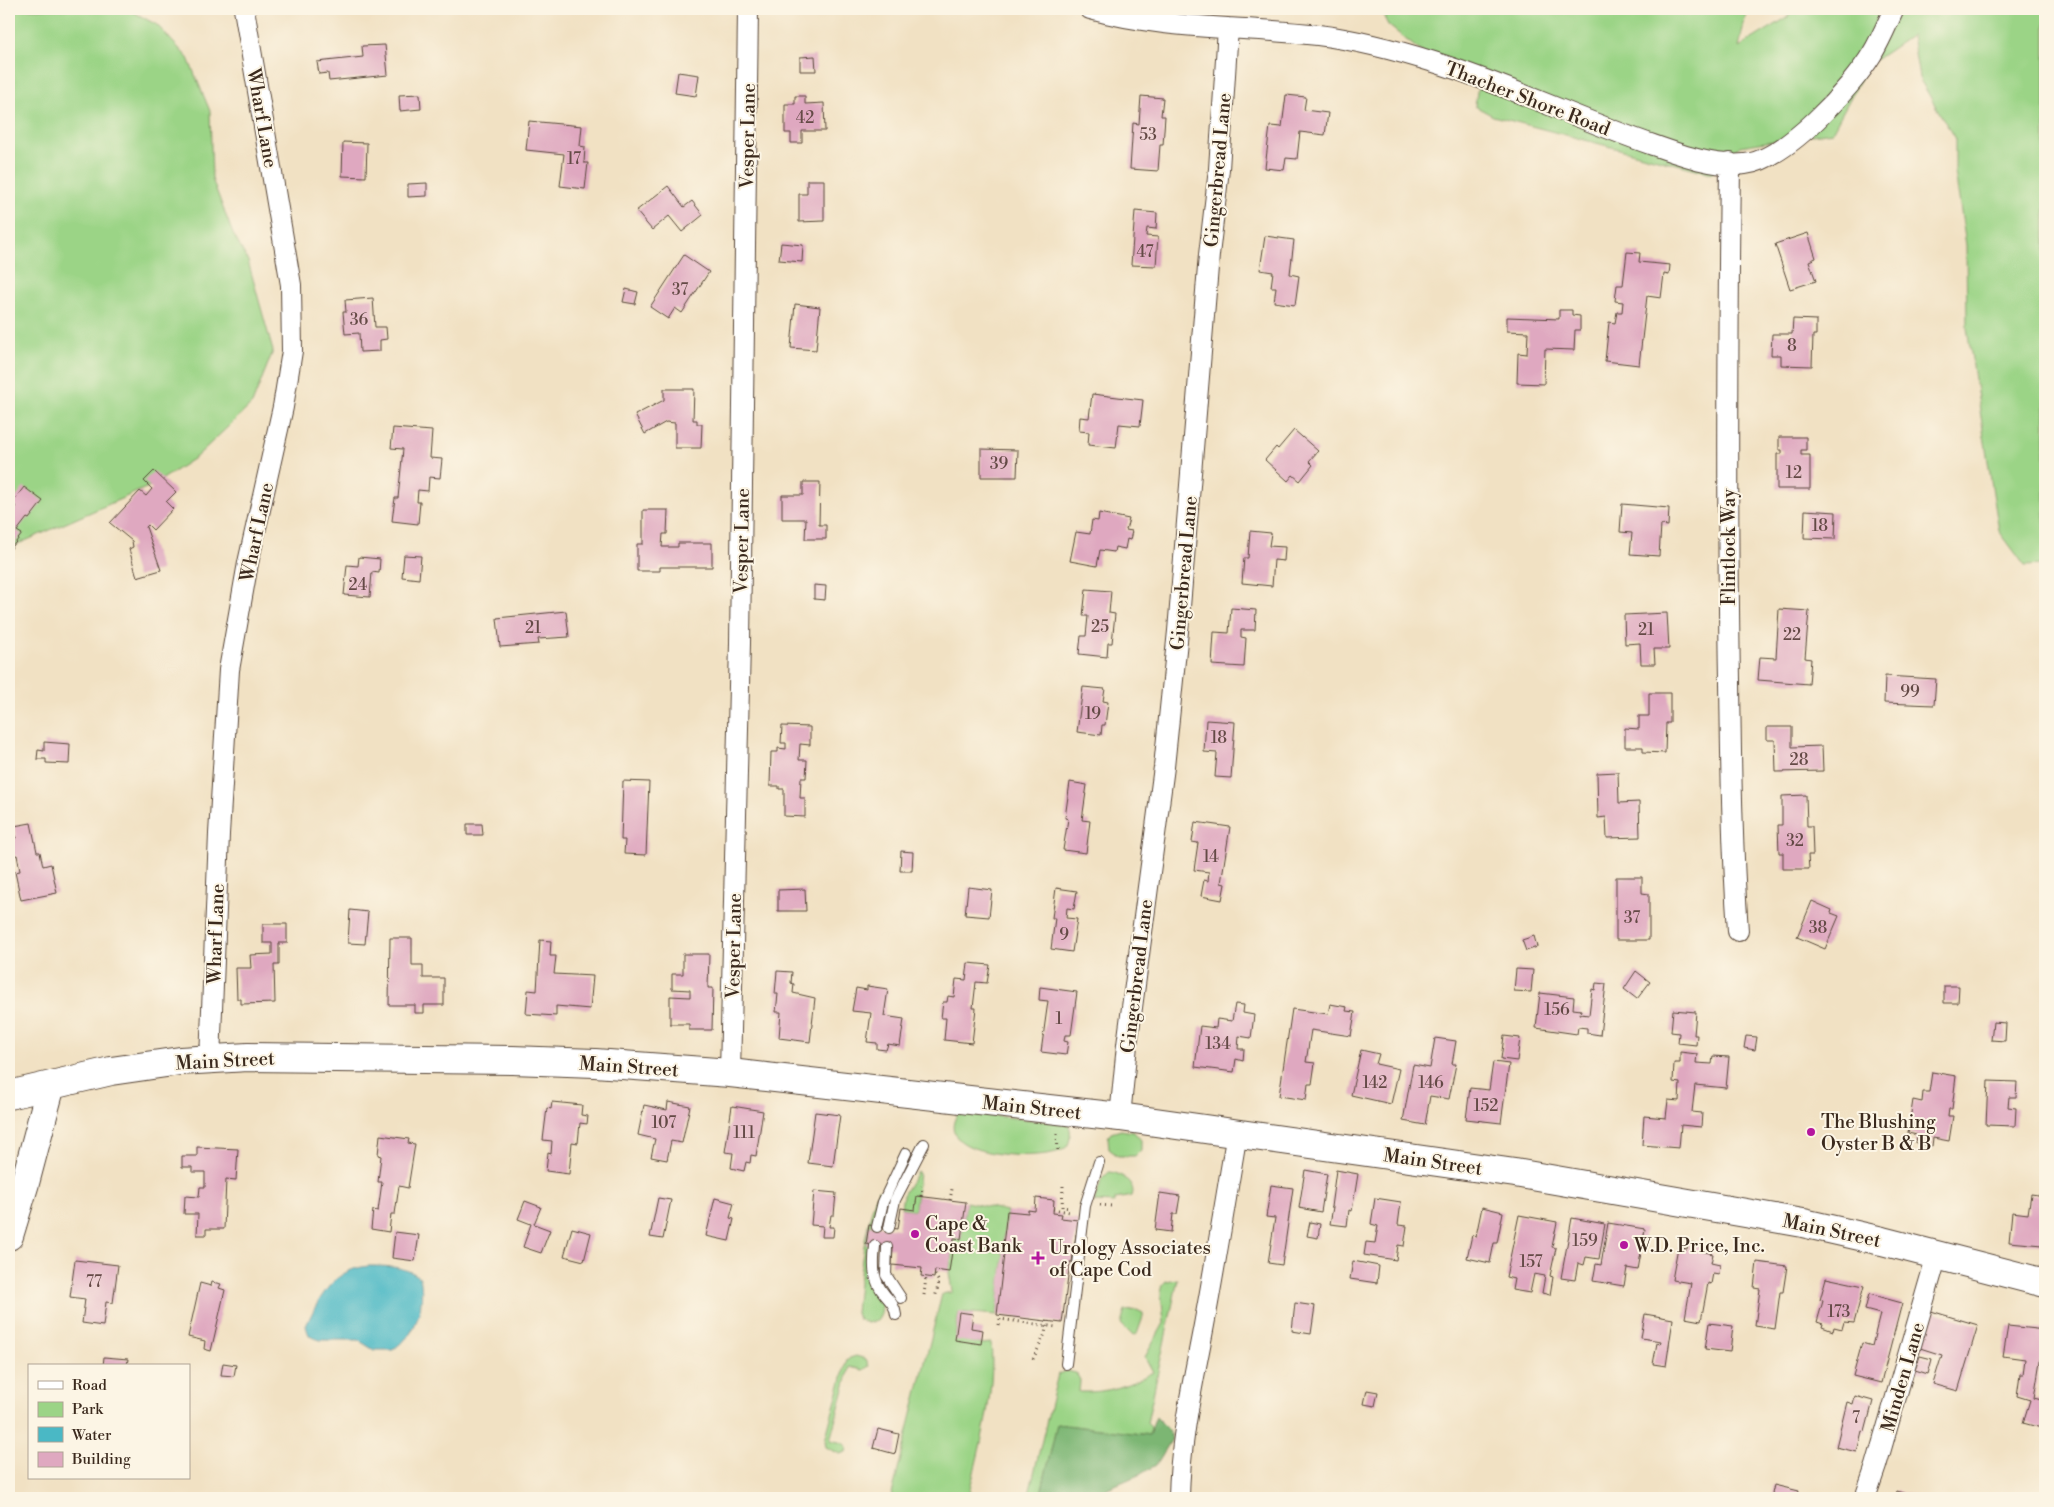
<svg xmlns="http://www.w3.org/2000/svg" width="2054" height="1507" font-family="'Libre Bodoni',serif">
<rect width="100%" height="100%" fill="#fcf5e5"/>
<filter id="ink" filterUnits="userSpaceOnUse"><feTurbulence type="fractalNoise" baseFrequency=".02" numOctaves="2"/><feDisplacementMap in="SourceGraphic" scale="10" xChannelSelector="R" yChannelSelector="G"/><feConvolveMatrix kernelMatrix="1 2 1 2 8 2 1 2 1" color-interpolation-filters="sRGB"/></filter>
<filter id="wash" filterUnits="userSpaceOnUse"><feTurbulence type="fractalNoise" baseFrequency=".0096" numOctaves="4" result="noise"/><feDisplacementMap in="SourceGraphic" scale="20" xChannelSelector="R" yChannelSelector="G"/><feGaussianBlur stdDeviation="1.12" result="paint"/><feColorMatrix in="noise" values="0 0 0 0 0 0 0 0 0 0 0 0 0 0 0 0 0 1.4 0 .05"/><feComposite in="paint" operator="in"/></filter>
<g filter="url(#wash)">
<rect width="100%" height="100%" fill="#f1e1c3"/>
<path fill="#9bd486" stroke="#6b7f52" d="M9,9H128L157,25L188,58L210,111L212,179L233,234L248,261L273,351L252,404L196,457L155,484L9,548Z
M1380,9H1747L1739,47L1788,17L1792,9H2045V565L2025,566L1999,531L1967,328L1966,245L1955,172V139L1919,78L1912,35L1868,65L1832,132L1740,146L1711,173L1493,116L1475,106L1478,85L1450,75L1388,25Z
M959,1112L1068,1124C1072,1130 1071,1145 1064,1149C1043,1162 926,1158 959,1112Z
M1121,1130L1134,1132L1141,1140V1150L1135,1156H1118L1109,1149L1108,1137L1111,1133Z
M917,1172L919,1173L915,1210L901,1208L903,1195Z
M1109,1172C1120,1172 1137,1184 1132,1196L1115,1199V1203L1094,1202L1102,1179Z
M878,1190H880L882,1193L874,1212L871,1226H869L867,1244L869,1245C868,1256 866,1267 869,1277C872,1294 890,1304 877,1321L867,1323L858,1319L856,1313C860,1270 864,1230 878,1190Z
M966,1202L1007,1211L1002,1253L1004,1254L997,1315L959,1312L955,1339L981,1344L991,1343C996,1393 979,1449 968,1498H891L942,1294L952,1292L949,1272L954,1238L961,1239Z
M1178,1279L1147,1423L1151,1427L1150,1435L1057,1424L1040,1498H1028L1058,1374L1067,1371L1076,1373L1080,1380L1079,1392C1108,1393 1128,1386 1153,1372L1145,1357L1164,1323L1161,1292L1163,1284L1166,1281Z
M1137,1310L1143,1313V1317L1137,1334L1133,1336L1121,1324L1125,1311Z
M856,1356L866,1359L869,1366L863,1370L850,1367L830,1440L843,1443L847,1447L846,1452L840,1454L826,1447L825,1440L847,1359Z"/>
<path fill="#7cb673" stroke="#5c7048" d="M1156,1417L1168,1429L1172,1439L1156,1465L1141,1474L1108,1488L1095,1498H1040L1057,1424L1149,1435Z"/>
<path fill="#4ab8c5" stroke="#427172" d="M368,1266C387,1266 404,1266 420,1277C424,1295 421,1317 410,1334C406,1340 398,1345 393,1350H374L358,1340H320L309,1336L306,1326C315,1306 328,1280 349,1271C355,1268 362,1267 368,1266Z"/>
<g id="blocks">
<path fill="#dfa8c0" d="M385,45L388,75L329,81L328,73L319,74L317,62L363,57L362,46Z
M815,56L816,71H800V57Z
M678,72L699,75L696,96L675,93Z
M420,94L421,109L400,111L399,95Z
M1286,95L1306,97L1304,110L1328,113L1325,135L1300,132L1297,159L1286,158L1284,170L1265,168L1270,126L1282,127Z
M795,96H805V104L824,103L825,131H802V143H791V133H785V104H795Z
M1141,96L1163,98L1161,116H1165L1163,145H1160L1158,171L1130,169L1133,123L1139,124Z
M529,121L582,126L580,146L585,147L584,163H588L585,189L560,186L564,154L526,150Z
M343,142L367,143L366,177L342,176Z
M807,180H824V221L799,222V194H807Z
M427,183V196L408,197V184Z
M668,186L684,207L692,201L703,215L682,232L669,216L652,230L636,211Z
M1135,211L1157,213L1156,229L1147,228L1146,236L1158,237L1156,266L1131,265Z
M1808,233L1816,258L1809,261L1816,281L1790,289L1775,244Z
M1265,236L1294,240L1290,274L1299,276L1295,305L1274,302L1276,287H1271L1273,272L1260,270Z
M781,243L803,245L802,262L779,260Z
M1627,252L1640,253L1639,262L1670,265L1669,275L1664,274L1661,298L1647,296L1639,365L1605,361L1609,322L1615,323L1617,312H1622L1623,302L1615,301L1617,285H1623Z
M684,255L709,272L682,313L675,308L668,319L650,307Z
M626,289L638,292L635,304L623,302Z
M373,298L375,327H386L387,339L380,340V351L360,352L359,333L345,334L343,312H346L345,300Z
M795,304L820,307L816,350L791,348Z
M1559,310H1572V315L1580,316V330H1575L1574,350L1545,349L1544,384L1517,383L1518,353L1527,354L1528,332L1507,331V317L1559,319Z
M1793,319L1816,320V335H1813L1812,366L1781,365V355H1771L1772,334H1792Z
M664,389H694L693,420H697V424H702L701,448H675V423L666,422L645,434L635,415L664,400Z
M1092,394L1143,400L1140,426L1119,424L1116,448L1088,445L1089,432L1079,431L1080,417L1089,418Z
M393,428L432,431L430,458L442,459L440,478L429,477L428,491L418,490L417,502H420L418,524L392,521L395,498H398L403,449L391,448Z
M1294,430L1318,451L1309,461L1313,465L1300,481L1293,475L1288,481L1265,460L1276,447L1278,449Z
M1779,437H1806V450H1801V455H1810V489H1777V454H1782V450H1779Z
M981,449L1018,450L1017,477H981Z
M154,471L176,492L166,502L173,509L153,530L148,525L146,527L161,570L137,577L129,549L133,547L132,541L110,523L140,491L146,496L152,489L144,481Z
M803,482H820L819,525H826V539H805L806,519H782V495H803Z
M24,487L43,501L29,519L27,518L17,531L22,534L9,551V516L16,507L11,504Z
M1622,504L1669,508L1668,526L1661,525L1659,556L1630,554L1632,533L1620,532Z
M643,510H668L667,534H663L662,547H678V543H712V567H660V571H637V544H643Z
M1805,510L1836,512L1835,539L1804,538Z
M1099,513L1129,519L1126,530L1132,531L1130,540L1127,539L1125,549L1115,547L1114,552L1100,550L1097,566L1070,561L1076,532L1090,534L1092,520L1098,521Z
M1250,531L1271,533L1269,546L1285,547L1284,561L1274,560L1272,586L1242,583L1244,558H1248Z
M404,555L421,556L419,579L402,577Z
M359,557L380,559L379,573L372,572L370,597L344,595L347,565L358,566Z
M814,585L826,586L825,600L814,599Z
M1086,589L1111,591L1109,613L1115,614L1112,643H1108L1107,657L1079,654L1081,636H1086L1088,616H1083Z
M1231,608L1256,610L1255,630H1241V637L1246,638L1244,667L1212,665L1214,632L1229,633Z
M1779,609L1809,611L1805,658L1811,659L1809,684L1758,680L1760,657L1776,658Z
M566,611L569,637L538,639L539,644L500,647L497,618Z
M1667,613L1669,649H1654L1655,664H1641L1640,643L1625,644L1624,615Z
M1885,676L1936,679L1934,705L1884,703Z
M1083,687L1105,689L1103,701L1108,702L1105,725H1102L1101,735L1077,732Z
M1649,693H1670V723H1666L1665,753L1643,752V747H1625V728L1639,729V716H1649Z
M1206,720L1235,722L1231,778L1215,777L1217,753L1204,752Z
M782,726L810,727V745L800,744L799,760H807L806,778H801L800,798H805V817L784,816V789H779V786H770L771,752H778V748L786,749V743H781Z
M1767,727H1792V747L1822,746L1823,771L1776,772L1775,740H1767Z
M44,742L70,744L69,764L46,763V759H37L38,750L44,751Z
M1618,772L1619,803L1639,802L1640,837L1607,838L1606,817L1598,818L1597,773Z
M623,781L649,782L646,855L624,854L625,840H621Z
M1070,782L1087,785L1082,820L1090,821L1086,853L1063,850L1068,819L1065,818Z
M1806,795L1807,826H1812L1813,855H1808L1809,869H1783V853H1779L1778,825H1782V796Z
M1195,822L1230,827L1221,883L1225,884L1222,900L1201,896L1204,880L1208,881L1209,872L1194,870L1198,843L1192,842Z
M31,823L37,852H40L43,866L51,864L57,893L21,900L15,872L20,871L17,855L13,856L9,839L16,838L14,826Z
M467,824H482L483,835H467Z
M901,851L913,852L912,871H900Z
M1616,877H1642V893L1649,894V940H1616Z
M968,887L992,890L989,917L965,915Z
M1056,888L1077,891L1074,909L1067,908L1066,918L1077,919L1072,952L1051,949L1055,918H1052Z
M805,889L806,911H778V890Z
M1812,901L1832,910L1831,913L1839,916L1825,949L1797,937Z
M350,910L368,912L365,944L348,943Z
M263,924H287V943H279V965H274L275,1003L241,1004V999H237L236,968H251L250,955L272,954V943H263Z
M1534,936L1537,947L1526,951L1522,940Z
M390,938H412V965H423V978H444V1005H424V1013H415V1005H389Z
M540,940L551,941L550,956H556L554,974L593,976L590,1009L556,1006V1016L526,1014L528,990L537,991Z
M683,954H709L708,988H713L712,1030H689V1024H670V996L690,997V990L672,989V974H683Z
M968,963L990,965L987,983L976,982L973,1008H976L972,1043L944,1040L946,1018H941L943,1002H947L948,996L954,997L956,979L966,980Z
M1516,969L1533,970L1531,992L1514,991Z
M777,971L792,972L791,983L794,984L793,993L815,998L810,1042L779,1038L781,1012H776L778,994H775Z
M1636,971L1650,982L1637,999L1624,989Z
M1596,983L1606,984L1600,1035L1587,1033V1028L1578,1027L1577,1034L1536,1028L1540,993L1574,997L1573,1009L1581,1010L1580,1014L1589,1015L1592,989L1595,990Z
M867,986L888,989L884,1016L904,1019L900,1046L888,1044L886,1050L877,1049V1043L867,1042L871,1013L852,1011L856,988L867,990Z
M1944,986H1959L1958,1003H1944Z
M1040,987L1077,992L1071,1035H1065L1064,1041L1068,1042L1066,1055L1041,1052L1048,1001L1039,1000Z
M1235,1004L1244,1005L1243,1013L1254,1015L1251,1038L1239,1036L1238,1049H1244L1243,1061L1236,1059L1234,1072L1195,1067L1200,1026L1216,1028L1217,1019L1232,1021Z
M1330,1004L1347,1007L1346,1011L1355,1012L1351,1036L1311,1030L1306,1062L1315,1063L1312,1084H1308L1306,1100L1279,1096L1292,1009L1328,1014Z
M1673,1010L1696,1012L1694,1035H1697L1696,1045L1678,1043L1679,1033L1671,1032Z
M1993,1022L2006,1023L2005,1041L1991,1040Z
M1504,1036L1520,1038L1517,1061L1501,1059Z
M1746,1036L1757,1037L1755,1050L1744,1048Z
M1435,1038L1456,1041L1452,1064H1456L1449,1099L1430,1096L1425,1125L1403,1121L1413,1065L1430,1068Z
M1361,1050L1379,1054L1376,1064L1399,1069L1391,1104L1351,1095Z
M1680,1052L1697,1054L1696,1063L1712,1064L1713,1056L1729,1057L1726,1088L1695,1085L1692,1112L1702,1113L1701,1127L1681,1125L1679,1148L1642,1145L1644,1116L1666,1118L1668,1100L1679,1101L1680,1083L1673,1082L1674,1063H1680Z
M1493,1062L1509,1064L1501,1123L1466,1119L1470,1088L1489,1090Z
M1932,1072L1956,1076L1952,1109H1949L1948,1116H1953L1949,1141L1933,1138L1932,1146L1916,1143L1917,1135L1908,1133L1913,1100L1922,1102L1923,1092H1929Z
M1988,1081L2017,1082L2016,1097H2009L2008,1107L2016,1108L2015,1126L1986,1125Z
M552,1102L582,1105L581,1115L588,1116L587,1124L580,1123L578,1143L572,1142L569,1174L546,1171L548,1153L551,1154L552,1141L543,1140L547,1108L551,1109Z
M668,1102L690,1106L682,1143L671,1141L667,1160L651,1157L655,1139L638,1135L644,1105L667,1110Z
M732,1106L763,1111L756,1156L751,1155L750,1163L746,1162L744,1171L731,1168L733,1153L725,1152Z
M815,1112L840,1115L833,1166L808,1163Z
M380,1135L409,1139L408,1143L415,1144L408,1188L399,1186L395,1214H391L389,1232L371,1229L373,1210L378,1211L382,1182H378L381,1156L378,1155Z
M197,1147L238,1149L236,1180L226,1179L224,1229H206V1235H197L198,1214H184L185,1196L199,1197L200,1187H205V1172H192V1167H182V1156H197Z
M1305,1170L1327,1174L1321,1212L1299,1208Z
M1336,1170L1358,1174L1352,1211L1349,1210L1347,1226L1330,1224L1333,1207H1331Z
M1271,1185L1293,1188L1282,1265L1268,1263L1275,1218L1266,1217Z
M814,1191L836,1193L834,1215H831L829,1227H834L833,1237H822L823,1226L811,1225Z
M1160,1193L1180,1196L1177,1214H1173L1171,1232L1155,1230Z
M2031,1194L2045,1196L2043,1245L2009,1242L2012,1212L2028,1214Z
M917,1196L966,1202L961,1239L954,1238L949,1272L935,1270L934,1278L921,1276L922,1268L892,1265L893,1248L866,1244L869,1225L898,1229L901,1208L915,1210Z
M658,1198L671,1200L663,1239L650,1237Z
M715,1198L734,1203L730,1218L734,1219L729,1241L706,1236Z
M1036,1198L1054,1200L1053,1213L1062,1214L1061,1218L1078,1220L1081,1235L1076,1234L1072,1262H1070L1062,1323L997,1315L1004,1254L1002,1253L1007,1211L1028,1213V1210L1035,1211Z
M1375,1198L1401,1202L1398,1225L1407,1226L1404,1246L1398,1245L1396,1260L1364,1255L1366,1242L1375,1243L1378,1226L1371,1224Z
M525,1201L541,1207L534,1224L550,1230L541,1253L523,1247L531,1224L518,1219Z
M1482,1207L1503,1212L1497,1243H1494L1490,1263L1467,1258L1472,1235L1476,1236Z
M1519,1215L1557,1222L1552,1247L1556,1248L1550,1276L1553,1277L1550,1295L1542,1293L1545,1276L1534,1274L1530,1293L1512,1290L1514,1279L1506,1277Z
M1572,1218L1605,1224L1599,1259L1586,1257L1584,1265L1578,1263L1575,1280L1561,1278Z
M1310,1222L1320,1224L1318,1238L1307,1236Z
M1608,1223L1645,1229L1638,1270L1627,1268L1624,1286L1593,1281L1596,1264L1601,1265Z
M572,1228L591,1233L584,1261L564,1256Z
M395,1232L419,1235L415,1261L392,1258Z
M1688,1242L1702,1245L1701,1251L1713,1254L1711,1263L1720,1265L1719,1274L1713,1273L1711,1284L1708,1283L1701,1321L1685,1318L1691,1283L1672,1280L1678,1247L1687,1249Z
M75,1260L118,1265L113,1303L106,1302L103,1326L82,1323L85,1299L70,1297Z
M1353,1261L1379,1266L1377,1283L1350,1279Z
M1757,1262L1787,1266L1783,1292H1780L1775,1329L1755,1326L1760,1289L1754,1288Z
M1826,1278L1864,1286L1854,1323L1844,1322L1842,1329L1834,1327L1833,1331L1822,1327L1823,1324L1817,1322L1823,1301L1820,1300Z
M212,1282L221,1284L219,1288L225,1290L211,1351L204,1349L205,1341L188,1337L200,1283L211,1286Z
M1869,1294L1902,1303L1881,1383L1853,1376L1862,1343L1872,1346L1880,1314L1865,1310Z
M1295,1303L1315,1306L1311,1334L1292,1331Z
M1931,1311L1978,1325L1958,1391L1933,1384L1942,1355L1920,1348Z
M959,1312L973,1314L971,1328L983,1330L981,1344L955,1340Z
M1645,1314L1673,1319L1666,1366L1653,1364L1657,1343L1660,1344L1661,1341L1641,1338Z
M1709,1323L1733,1326L1730,1352L1705,1349Z
M2008,1326L2045,1330L2034,1398L2045,1401V1429L2023,1423L2030,1400L2017,1396L2020,1374H2023L2025,1359L2003,1356Z
M1920,1356L1932,1359L1928,1374L1915,1370Z
M104,1357L128,1359L127,1366H103Z
M223,1363L236,1365L234,1376L221,1375Z
M1367,1390L1378,1392L1375,1406L1364,1404Z
M1855,1396L1873,1401L1865,1432L1862,1431L1857,1452L1836,1447L1847,1402L1853,1404Z
M878,1429L899,1434L895,1454L873,1448Z
M1774,1485L1799,1491L1797,1498H1771Z
M1896,1491L1920,1498H1894Z"/>
</g>
</g>
<g filter="url(#ink)">
<use href="#blocks" fill-opacity="0" stroke="#564537" stroke-width="1"/>
<g fill="none" stroke-linecap="round" stroke-linejoin="round">
<defs>
<path id="lane" d="M877,1227L883,1202L906,1153
M889,1228L895,1200L924,1144
M875,1246C873,1265 872,1280 885,1295C891,1302 895,1306 896,1315
M887,1247L886,1275L901,1298
M1066,1364L1085,1206L1099,1162"/>
<path id="street" d="M1090,9C1164,30 1242,26 1318,35C1358,40 1399,51 1437,63C1510,86 1580,120 1653,145C1681,155 1714,167 1745,164C1786,160 1852,87 1872,54C1881,39 1887,24 1894,9
M1730,163C1728,336 1727,508 1730,680C1731,764 1732,847 1738,931
M210,1060L219,834L229,670L248,563L283,407L292,351L291,285L244,9
M730,1073L740,643L748,9
M1120,1117L1127,1045L1164,767L1178,631L1209,255L1219,169L1228,28
M1179,1498C1180,1438 1193,1384 1204,1325C1216,1261 1226,1197 1237,1133
M1865,1498L1876,1466L1937,1255"/>
<path id="secondary" d="M9,1095L111,1071L180,1061L248,1057L512,1060L595,1063L730,1073L1120,1117L1515,1173L1803,1223L1882,1241L2045,1283
M9,1236L25,1183L51,1085"/>
</defs>
<use href="#lane" stroke="#564537" stroke-width="12"/>
<use href="#street" stroke="#564537" stroke-width="22"/>
<use href="#secondary" stroke="#564537" stroke-width="30"/>
<path stroke="#564537" stroke-width="3" stroke-dasharray="1 4" stroke-linecap="butt" d="M1057,1134L1058,1151
M1063,1186L1062,1207L1070,1208
M921,1196L922,1186
M950,1200L952,1189
M1100,1205L1112,1206
M1053,1209L1070,1212
M935,1275L939,1282L935,1298
M924,1295L926,1277
M999,1325L1000,1319L1056,1327
M1033,1359L1045,1334L1047,1321"/>
<use href="#lane" stroke="#fff" stroke-width="10"/>
<use href="#street" stroke="#fff" stroke-width="20"/>
<use href="#secondary" stroke="#fff" stroke-width="28"/>
</g>
</g>
<g fill="#b5179e" stroke="#fcf5e5" stroke-width="2">
<circle cx="1811" cy="1132" r="5"/>
<circle cx="915" cy="1234" r="5"/>
<circle cx="1624" cy="1245" r="5"/>
<path d="M1035.5 1250.5h5v5h5v5h-5v5h-5v-5h-5v-5h5z"/>
</g>
<g text-anchor="middle" stroke-width="4" stroke-linejoin="round" paint-order="stroke">
<g font-size="16" fill="#644a46">
<text x="805" y="123">42</text>
<text x="1148" y="140">53</text>
<text x="574" y="164">17</text>
<text x="1145" y="257">47</text>
<text x="680" y="295">37</text>
<text x="359" y="325">36</text>
<text x="1792" y="351">8</text>
<text x="999" y="469">39</text>
<text x="1794" y="478">12</text>
<text x="1820" y="531">18</text>
<text x="358" y="590">24</text>
<text x="1100" y="632">25</text>
<text x="533" y="633">21</text>
<text x="1646" y="635">21</text>
<text x="1792" y="640">22</text>
<text x="1910" y="697">99</text>
<text x="1093" y="719">19</text>
<text x="1219" y="743">18</text>
<text x="1799" y="765">28</text>
<text x="1795" y="846">32</text>
<text x="1211" y="862">14</text>
<text x="1632" y="923">37</text>
<text x="1818" y="933">38</text>
<text x="1064" y="940">9</text>
<text x="1557" y="1015">156</text>
<text x="1059" y="1024">1</text>
<text x="1218" y="1049">134</text>
<text x="1375" y="1088">142</text>
<text x="1431" y="1088">146</text>
<text x="1486" y="1111">152</text>
<text x="664" y="1128">107</text>
<text x="744" y="1138">111</text>
<text x="1585" y="1246">159</text>
<text x="1531" y="1267">157</text>
<text x="94" y="1287">77</text>
<text x="1839" y="1317">173</text>
<text x="1856" y="1423">7</text>
</g>
<g font-size="19" fill="#3b2a1e" stroke="#fcf5e5">
<text transform="translate(1528 98) rotate(21)" y="7">Thacher Shore Road</text>
<text transform="translate(263 118) rotate(80)" y="7">Wharf Lane</text>
<text transform="translate(747 136) rotate(-89)" y="7">Vesper Lane</text>
<text transform="translate(1217 170) rotate(-85)" y="7">Gingerbread Lane</text>
<text transform="translate(256 532) rotate(-78)" y="7">Wharf Lane</text>
<text transform="translate(741 541) rotate(-89)" y="7">Vesper Lane</text>
<text transform="translate(1728 547) rotate(-90)" y="7">Flintlock Way</text>
<text transform="translate(1183 573) rotate(-85)" y="7">Gingerbread Lane</text>
<text transform="translate(215 934) rotate(-88)" y="7">Wharf Lane</text>
<text transform="translate(733 946) rotate(-89)" y="7">Vesper Lane</text>
<text transform="translate(1136 976) rotate(-83)" y="7">Gingerbread Lane</text>
<text transform="translate(225 1060) rotate(-3)" y="7">Main Street</text>
<text transform="translate(629 1066) rotate(4)" y="7">Main Street</text>
<text transform="translate(1032 1107) rotate(6)" y="7">Main Street</text>
<text transform="translate(1433 1161) rotate(8)" y="7">Main Street</text>
<text transform="translate(1832 1230) rotate(12)" y="7">Main Street</text>
<text transform="translate(1902 1377) rotate(-74)" y="7">Minden Lane</text>
</g>
<g font-size="19" fill="#3b2a1e" stroke="#fcf5e5" text-anchor="start">
<text x="1821" y="1128">The Blushing<tspan x="1821" dy="22">Oyster B &amp; B</tspan></text>
<text x="925" y="1230">Cape &amp;<tspan x="925" dy="22">Coast Bank</tspan></text>
<text x="1634" y="1252">W.D. Price, Inc.</text>
<text x="1049" y="1254">Urology Associates<tspan x="1049" dy="22">of Cape Cod</tspan></text>
</g>
</g>
<rect width="2054" height="1507" fill="none" stroke="#fcf5e5" stroke-width="30"/>
<rect x="28" y="1364" width="162" height="115" fill="#fcf5e5" stroke="#afa495"/>
<rect x="38" y="1381" width="25" height="8" fill="#ffffff" stroke="#afa495"/>
<text x="72" y="1390" font-size="15" fill="#3b2a1e">Road</text>
<rect x="38" y="1402" width="25" height="15" fill="#9bd486" stroke="#afa495"/>
<text x="72" y="1414" font-size="15" fill="#3b2a1e">Park</text>
<rect x="38" y="1427" width="25" height="15" fill="#4ab8c5" stroke="#afa495"/>
<text x="72" y="1440" font-size="15" fill="#3b2a1e">Water</text>
<rect x="38" y="1452" width="25" height="15" fill="#dfa8c0" stroke="#afa495"/>
<text x="72" y="1464" font-size="15" fill="#3b2a1e">Building</text>
</svg>
